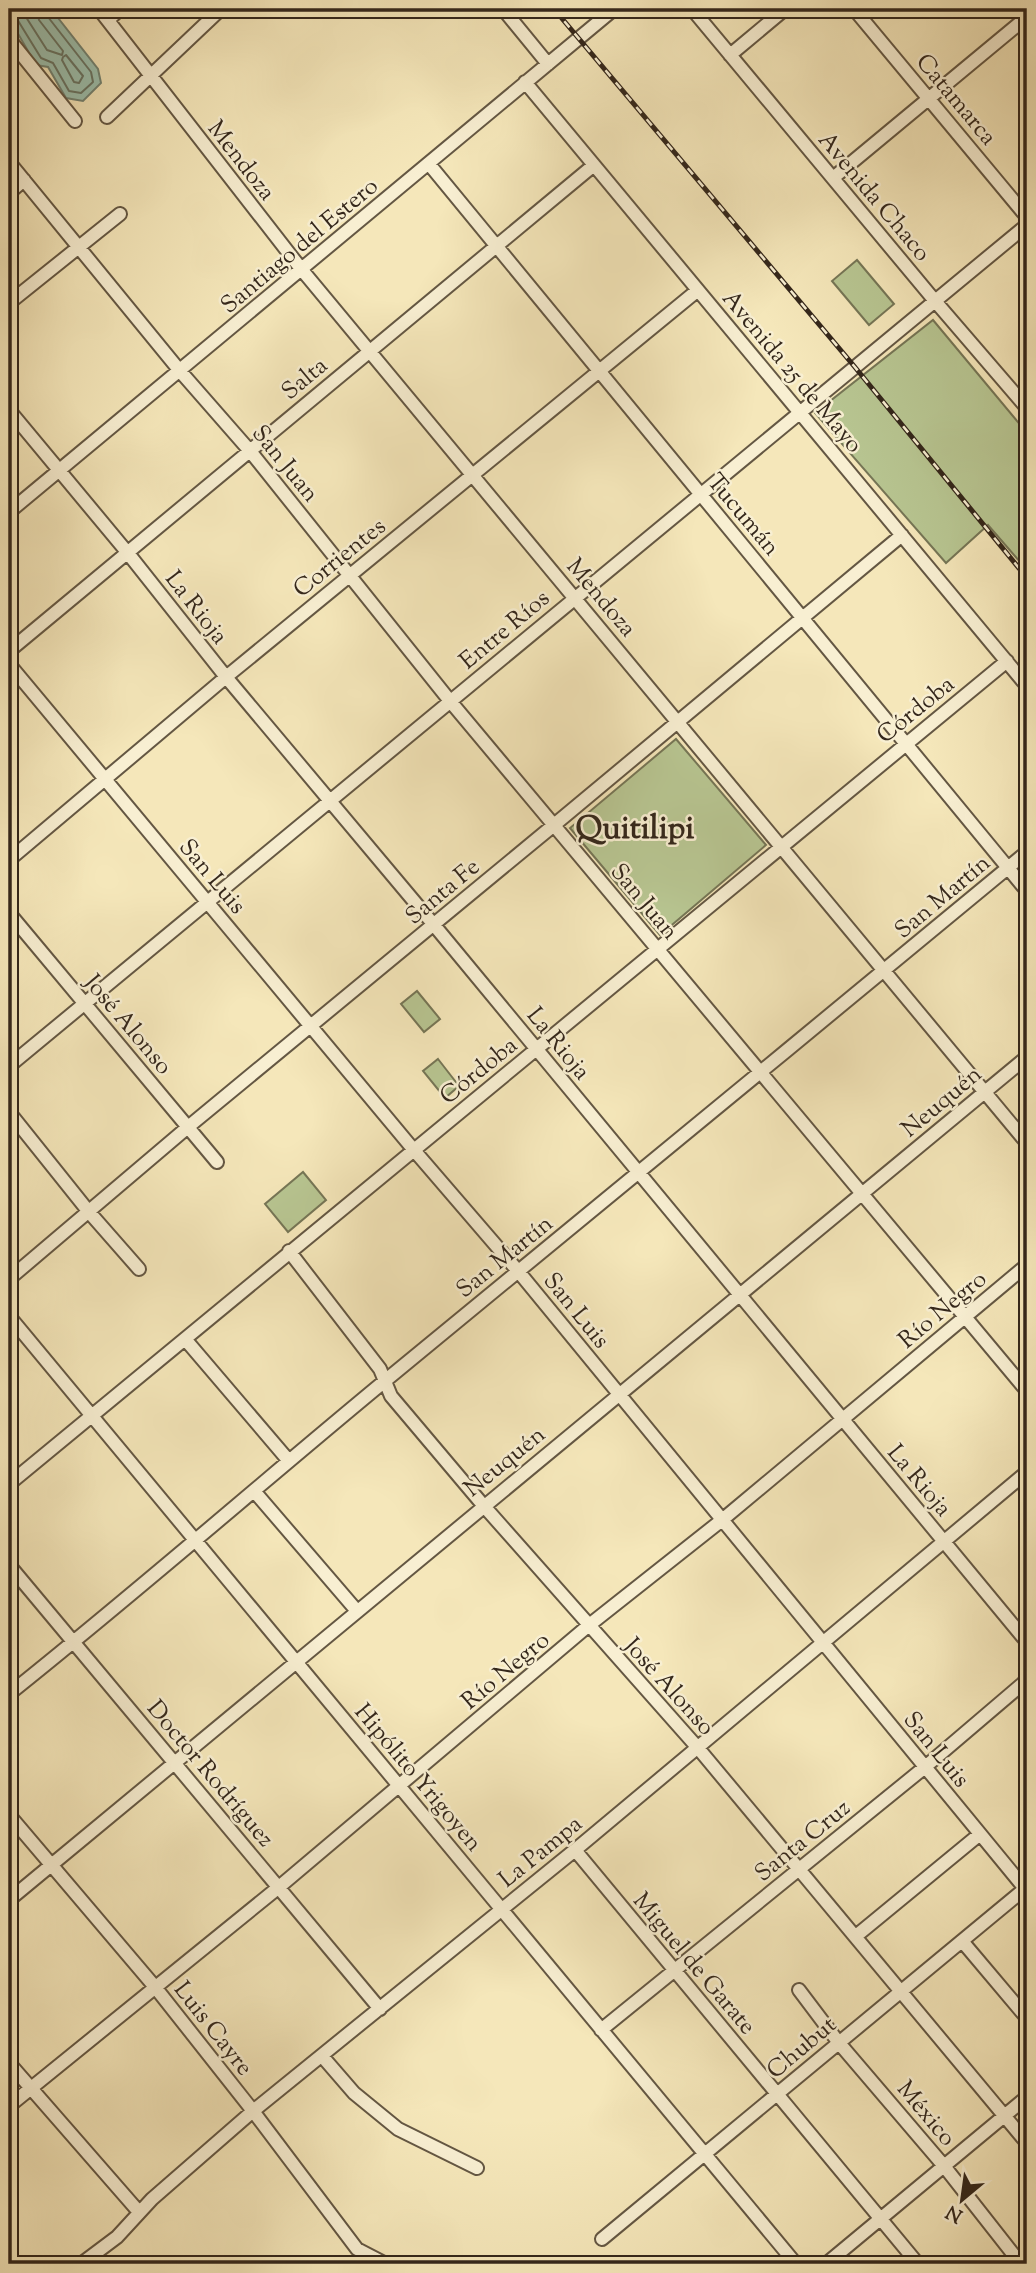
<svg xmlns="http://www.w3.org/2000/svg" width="1036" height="2273" font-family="'Sorts Mill Goudy',serif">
<rect width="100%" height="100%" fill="#f5e7ba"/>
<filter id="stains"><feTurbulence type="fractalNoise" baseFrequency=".00286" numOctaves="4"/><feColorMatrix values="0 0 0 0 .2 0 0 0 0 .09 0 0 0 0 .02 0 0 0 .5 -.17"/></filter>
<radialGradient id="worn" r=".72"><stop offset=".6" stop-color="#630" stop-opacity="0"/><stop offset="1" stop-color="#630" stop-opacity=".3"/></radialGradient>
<path fill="#b8c692" stroke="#767656" stroke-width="2" d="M857,260L894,304L869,325L832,281Z
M933,320L1027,433V570L988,525L946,563L815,413Z
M676,739L766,845L660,935L570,828Z
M417,991L440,1019L424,1032L401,1004Z
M438,1059L459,1086L445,1098L423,1071Z
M303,1172L326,1200L288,1232L265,1204Z"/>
<path fill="#9cc0ae" stroke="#728373" stroke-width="2" d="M9,9H51L98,69L101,83L83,101L66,98L48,67L36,65L9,18Z"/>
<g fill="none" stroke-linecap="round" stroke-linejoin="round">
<path stroke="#687464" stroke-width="2" d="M18,9L24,14L47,50L62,55L63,51L39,20L37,9
M9,16L17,19L41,58L53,63L69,91L81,93L93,82L91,72L48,17L45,9
M66,55L83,76L79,83L74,82L62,60L63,57Z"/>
<defs>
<path id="minor" d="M99,9L302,270L1027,1143
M503,9L548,64
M692,9L935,301L1027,408
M854,9L1027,217
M108,20L120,9
M9,39L75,121
M730,55L785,9
M525,82L1027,686
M107,117L221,9
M9,162L180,371L250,451L450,701L1027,1391
M429,164L1027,891
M833,178L1027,17
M9,193L24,180
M9,303L120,214
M9,410L127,552L226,677L434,925L1027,1642
M9,512L614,9
M9,651L594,165
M9,664L413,1149L518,1271L1027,1891
M9,860L226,677L698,290
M9,913L217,1162
M9,1066L1027,225
M9,1112L89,1212L139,1269
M289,1251L380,1369L391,1396L483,1505L698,1748L1027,2143
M9,1279L188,1127L554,825L902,535
M9,1316L796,2264
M185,1339L289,1461
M9,1484L1007,661
M254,1491L357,1611
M9,1565L380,2009
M9,1694C137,1592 260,1484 386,1380C600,1203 814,1029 1027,852
M9,1815L155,1987L253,2111L357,2249L386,2264
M575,1850L918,2264
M9,1900L1027,1057
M856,1936L980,1834
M962,1941L1027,2018
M799,1990L839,2043L944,2166L1021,2264
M601,2030L925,1767L1027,1680
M322,2056L354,2093L398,2129L477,2168
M9,2063L139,2212
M9,2106L279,1887L588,1626L722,1520L1027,1265
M602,2239L1027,1887
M81,2264L117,2237L152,2199L253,2111L575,1850L1027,1472
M826,2264L1027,2097"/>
</defs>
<use href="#minor" stroke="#645743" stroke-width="16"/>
<use href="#minor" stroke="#f8efd2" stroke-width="12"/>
<defs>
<path id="rail" d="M554,9L854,366L1027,578"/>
</defs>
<use href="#rail" stroke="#34271b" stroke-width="5"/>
<use href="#rail" stroke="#f8efd2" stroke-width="2.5" stroke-dasharray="8" stroke-linecap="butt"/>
</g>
<g text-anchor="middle" stroke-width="5" stroke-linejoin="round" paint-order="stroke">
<g font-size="24" fill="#34271b" stroke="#f8efd2">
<text transform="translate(957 99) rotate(50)" y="8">Catamarca</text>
<text transform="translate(242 160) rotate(52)" y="8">Mendoza</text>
<text transform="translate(875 196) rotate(50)" y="8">Avenida Chaco</text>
<text transform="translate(299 245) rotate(-40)" y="8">Santiago del Estero</text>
<text transform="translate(793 371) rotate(50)" y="8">Avenida 25 de Mayo</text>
<text transform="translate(304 378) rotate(-40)" y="8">Salta</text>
<text transform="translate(286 463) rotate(51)" y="8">San Juan</text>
<text transform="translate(744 514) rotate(50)" y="8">Tucumán</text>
<text transform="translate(339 557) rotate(-39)" y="8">Corrientes</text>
<text transform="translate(602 597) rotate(50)" y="8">Mendoza</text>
<text transform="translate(197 607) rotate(52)" y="8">La Rioja</text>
<text transform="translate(504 629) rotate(-40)" y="8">Entre Ríos</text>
<text transform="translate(915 709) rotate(-39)" y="8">Córdoba</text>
<text transform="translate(213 876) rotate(50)" y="8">San Luis</text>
<text transform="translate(442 891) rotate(-40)" y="8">Santa Fe</text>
<text transform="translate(942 896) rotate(-40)" y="8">San Martín</text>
<text transform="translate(645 901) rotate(50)" y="8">San Juan</text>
<text transform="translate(129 1024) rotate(50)" y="8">José Alonso</text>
<text transform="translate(559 1043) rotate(51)" y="8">La Rioja</text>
<text transform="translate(478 1070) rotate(-39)" y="8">Córdoba</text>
<text transform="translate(941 1101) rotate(-40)" y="8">Neuquén</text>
<text transform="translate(504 1256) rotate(-39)" y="8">San Martín</text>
<text transform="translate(942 1309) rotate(-40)" y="8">Río Negro</text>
<text transform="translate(577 1310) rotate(51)" y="8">San Luis</text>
<text transform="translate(504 1461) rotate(-39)" y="8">Neuquén</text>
<text transform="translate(920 1480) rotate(50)" y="8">La Rioja</text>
<text transform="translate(505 1670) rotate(-40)" y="8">Río Negro</text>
<text transform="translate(670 1686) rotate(48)" y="8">José Alonso</text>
<text transform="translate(937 1749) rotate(51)" y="8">San Luis</text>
<text transform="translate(211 1773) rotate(50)" y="8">Doctor Rodríguez</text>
<text transform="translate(419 1777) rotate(50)" y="8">Hipólito Yrigoyen</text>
<text transform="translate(802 1840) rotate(-39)" y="8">Santa Cruz</text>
<text transform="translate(540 1851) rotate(-39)" y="8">La Pampa</text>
<text transform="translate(695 1963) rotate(50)" y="8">Miguel de Garate</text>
<text transform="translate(214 2028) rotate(52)" y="8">Luis Cayre</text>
<text transform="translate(801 2047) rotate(-40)" y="8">Chubut</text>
<text transform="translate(927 2113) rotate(50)" y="8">México</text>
</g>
<g font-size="32" font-weight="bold" fill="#34271b" stroke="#f8efd2">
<text x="635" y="838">Quitilipi</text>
</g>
</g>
<rect width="1036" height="2273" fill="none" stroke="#f5e7ba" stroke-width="35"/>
<rect x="10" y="10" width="1015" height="2252" fill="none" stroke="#34271b" stroke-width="3.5"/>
<rect x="18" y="18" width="1001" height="2238" fill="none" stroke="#34271b" stroke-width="2"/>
<g transform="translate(962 2200) rotate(209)" stroke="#f8efd2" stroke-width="5" paint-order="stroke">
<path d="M0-5L12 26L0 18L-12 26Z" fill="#34271b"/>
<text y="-10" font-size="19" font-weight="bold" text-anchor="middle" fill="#34271b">N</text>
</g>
<rect width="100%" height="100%" filter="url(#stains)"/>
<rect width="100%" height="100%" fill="url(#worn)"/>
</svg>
